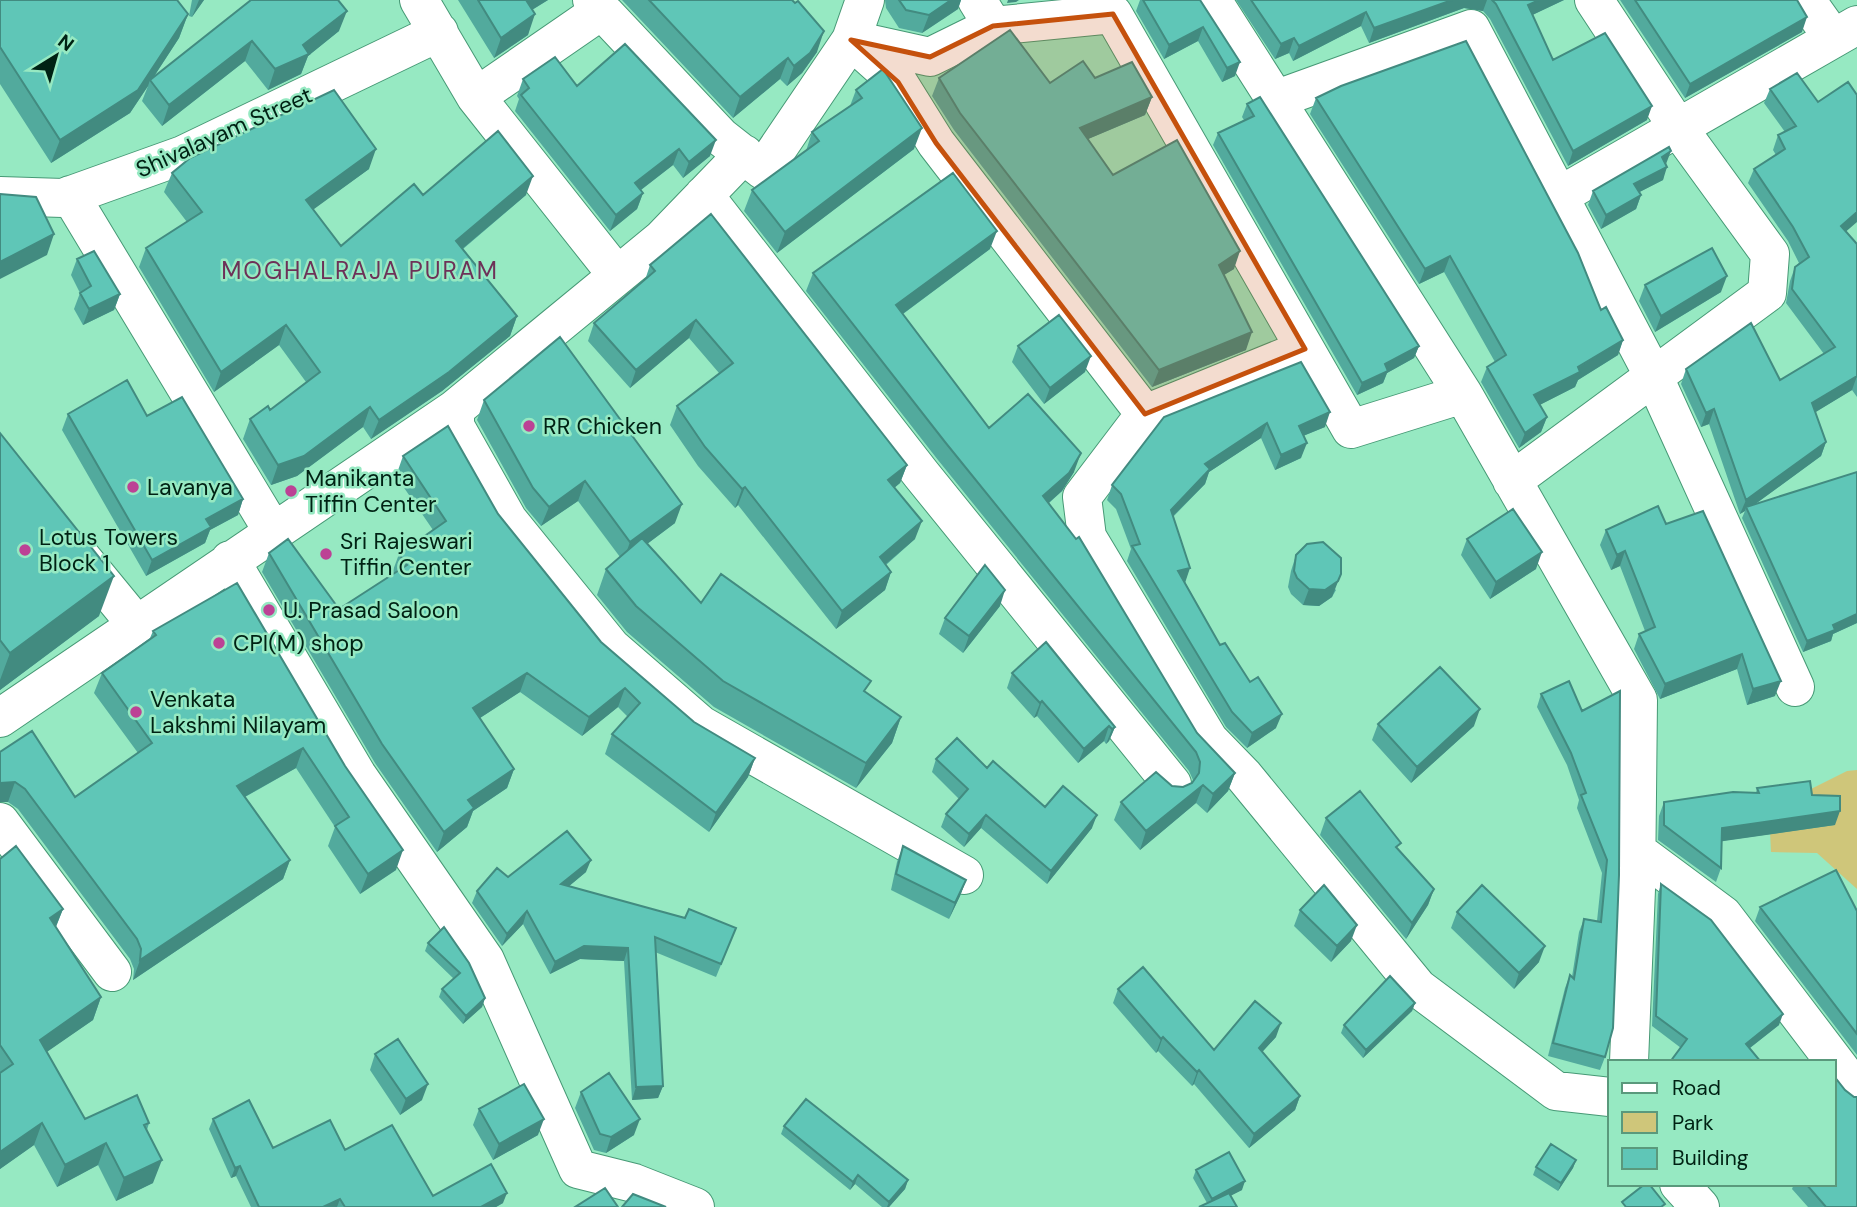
<svg xmlns="http://www.w3.org/2000/svg" width="1857" height="1207" font-family="'DM Sans',sans-serif">
<rect width="100%" height="100%" fill="#96e9c2"/>
<path fill="#cfc67a" d="M1857,770V889L1817,853L1771,852L1769,810L1847,771Z"/>
<g fill="none" stroke-linecap="round" stroke-linejoin="round">
<defs>
<path id="minor" d="M419,0L476,97L617,275
M592,0L721,137L763,170L851,40L865,0
M977,0L993,26L1113,14L1351,429L1463,394
M1212,0L1463,394L1638,700L1636,889L1629,1062
M1806,0L1833,38
M851,40L898,82L936,143L1145,414L1305,349
M853,40L930,57L993,26
M476,97L602,10
M1277,99L1471,29L1653,375L1795,687
M70,195L274,533
M704,195L921,474L1172,784
M0,196L63,198L183,155L439,32
M1559,196L1857,25
M455,409V426L508,520L611,647L701,725L964,875
M1145,414L1082,497L1087,537L1209,740L1244,776L1418,988L1556,1091L1610,1097
M1512,481L1767,293L1770,254L1679,129L1594,0
M76,551L136,624
M230,560L357,775L485,960L578,1169L634,1183L695,1207
M0,718L455,409L662,239L744,154
M0,822L112,972
M1634,849L1723,915L1857,1091
M1679,1184L1700,1207"/>
</defs>
<use href="#minor" stroke="#469975" stroke-width="40"/>
<use href="#minor" stroke="#fff" stroke-width="38"/>
</g>
<path fill="#52aa9d" d="M0,0L188,14L179,38L153,78L251,0L339,31L308,56L301,74L268,90L245,61L162,126L142,101L148,86L130,113L51,163L0,84Z
M192,0H204L192,17L189,16Z
M458,0H548L532,10L528,35L494,58Z
M622,0H792L817,52L802,73L787,86L780,79L733,118Z
M885,0H961L958,9L922,33L899,28L886,8Z
M1140,0H1200L1235,76L1222,82L1198,41L1164,59L1136,11Z
M1236,0H1564L1532,15L1553,60L1647,120L1568,166L1490,19L1483,11L1464,8L1369,43L1361,26L1293,61L1289,53L1275,59Z
M1620,0H1797L1802,32L1685,98Z
M1797,73L1846,232L1857,244V397L1852,390L1815,412L1826,442L1821,456L1754,505L1857,472V623L1833,634L1831,641L1803,652L1742,518L1745,511L1740,514L1709,424L1701,427L1681,384L1686,369L1780,380L1824,354L1786,303L1790,281L1795,267L1799,263L1788,241L1748,183L1754,169L1776,155L1773,150L1778,135L1785,132L1764,103L1770,89Z
M939,78L1050,83L1095,78L1152,97L1145,115L1088,139L1113,175L1234,269L1224,275L1246,350L1152,387L954,130L932,96Z
M523,79L710,156L683,178L673,165L641,190L643,193L637,209L610,231L515,111L519,99L517,96Z
M856,90L914,149L777,253L744,211L752,190L806,151L812,132L850,106Z
M1316,98L1601,310L1623,340L1618,355L1578,380L1575,387L1539,405L1547,417L1541,432L1519,448L1481,382L1487,367L1495,362L1444,272L1419,284L1310,114Z
M1247,104L1419,346L1414,358L1387,373L1383,383L1357,395L1213,145L1218,133L1244,120L1242,117Z
M1666,164L1663,180L1639,192L1641,195L1636,209L1601,229L1588,205L1593,191Z
M369,169L313,209L341,246L423,195H526L463,249L517,316L510,336L442,391L371,439L363,427L297,476L271,485L243,439L250,419L270,410L306,382L279,345L214,392L139,267L146,248L187,222L164,192L172,173Z
M990,249L903,314L989,428L1074,472L1062,491L1049,503L1197,733L1235,773L1228,791L1207,813L1196,803L1140,850L1114,820L1121,802L1172,786L1183,787L1192,783L1193,780L1189,771L938,460L806,291L813,273Z
M77,259L120,294L114,310L83,325L74,309L80,293L71,275Z
M650,265L907,465L900,483L894,488L915,539L886,565L891,572L885,590L836,629L738,505L735,508L698,466L670,425L677,406L719,373L689,338L630,388L588,341L594,323L645,280Z
M1645,285L1721,292L1655,332L1639,301Z
M1018,346L1085,372L1044,404L1012,362Z
M484,400L675,523L647,544L701,603L867,693L901,717L892,743L856,788L714,707L627,632L597,595L606,569L620,557L578,501L541,526L526,508L477,420Z
M68,414L147,416L243,499L238,515L210,530L205,543L146,576L62,430Z
M1164,417L1325,427L1303,436L1301,458L1275,470L1261,438L1209,472L1205,484L1173,517L1185,582L1220,645L1276,728L1247,748L1226,727L1127,561L1131,549L1116,509L1107,500L1112,485Z
M0,433L99,616L0,690Z
M403,456L498,514L601,642L694,722L755,758L748,777L709,832L605,754L612,734L628,717L618,707L582,736L520,692L480,718L514,769L507,788L473,811L467,827L437,852L375,763L262,572L269,553L339,609L393,574L392,573L399,554L433,530L396,476Z
M1666,524L1775,696L1747,705L1737,669L1660,699L1634,649L1639,634L1645,631L1620,566L1611,570L1600,545L1606,530Z
M1467,539L1536,569L1490,599L1461,555Z
M1296,555L1336,590L1332,597L1319,606L1303,605L1291,594L1288,587L1291,571Z
M237,583L396,870L360,894L328,846L335,827L296,768L245,797L290,860L283,879L133,980L134,969L130,959L18,809L8,802L0,752L75,797L138,753L94,693L102,673L150,638L153,631Z
M1000,606L963,653L939,634L945,618Z
M1012,673L1115,727L1109,741L1106,744L1104,741L1078,763L1037,716L1034,718L1007,688Z
M1620,691L1605,1057L1600,1070L1548,1056L1565,988L1570,975L1572,977L1579,932L1584,919L1597,921L1602,873L1577,808L1579,800L1567,765L1537,707L1541,694L1582,711Z
M1378,724L1474,726L1411,783L1372,740Z
M936,759L987,768L1045,807L1092,828L1047,884L981,828L964,847L941,827L946,814L959,799L932,772Z
M1757,788L1812,795L1835,825L1721,841V868L1716,882L1658,840L1659,816L1664,802L1756,793Z
M1326,818L1399,850L1434,889L1428,905L1406,939L1320,835Z
M903,846L966,880L960,896L949,919L891,890L897,862Z
M0,859L63,909L56,927L101,997L93,1020L46,1052L85,1119L149,1123L147,1130L153,1183L116,1201L98,1165L57,1187L34,1145L0,1169Z
M586,872L569,886L685,918L736,928L716,977L655,952L663,1086L658,1098L632,1100L624,961L580,959L550,974L523,924L502,946L472,903L477,891L508,877Z
M1661,884L1779,1025L1750,1048H1681L1652,1026L1658,894Z
M1760,907L1857,911V1055L1755,921Z
M1300,910L1351,941L1331,962L1294,926Z
M1457,912L1539,962L1514,989L1451,928Z
M428,943L485,998L482,1007L463,1024L439,997L442,989L454,979L425,951Z
M1118,989L1214,1050L1276,1037L1262,1052L1300,1096L1295,1110L1249,1148L1194,1084L1192,1086L1158,1051L1156,1053L1113,1003Z
M1415,1003L1412,1011L1363,1058L1341,1033L1344,1025Z
M375,1054L422,1100L400,1115L370,1070Z
M1845,1090L1854,1097L1857,1207H1808L1792,1189L1794,1184H1834Z
M581,1092L634,1135L606,1153L594,1150L575,1108Z
M479,1109L538,1135L493,1160L473,1125Z
M213,1119L273,1148L345,1150L433,1196L503,1203L496,1207H251L236,1176L231,1178L209,1129Z
M784,1126L908,1180L905,1189L889,1207H882L855,1184L850,1190L781,1134Z
M1576,1160L1573,1168L1558,1191L1533,1175L1536,1167Z
M1196,1170L1242,1190L1231,1195L1207,1203L1193,1178Z"/>
<path fill="#428b80" d="M199,0H204L192,17Z
M524,0H548L517,19Z
M951,0H961L958,9L922,33L929,15Z
M1008,0H1019L1016,2L1007,3Z
M1452,0H1487L1483,11L1464,8L1369,43L1374,28Z
M1539,0H1564L1522,20L1528,5Z
M347,11L339,31L308,56L301,74L268,90L275,69L303,45Z
M1366,12L1361,26L1293,61L1299,46Z
M188,14L179,38L151,81L150,80L148,86L130,113L51,163L60,140Z
M535,14L528,35L494,58L501,38Z
M1807,17L1802,32L1685,98L1690,84Z
M1203,27L1198,41L1164,59L1169,45Z
M824,31L817,52L802,73L787,86L794,66Z
M1294,38L1289,53L1275,59L1281,44Z
M252,41L245,61L162,126L169,105Z
M788,58L780,79L733,118L740,97Z
M1240,62L1235,76L1222,82L1227,68Z
M1152,97L1145,115L1074,145L1080,128Z
M1652,106L1647,120L1568,166L1573,151Z
M922,128L914,149L777,253L785,232Z
M716,140L710,156L683,178L689,162Z
M376,149L369,169L299,220L306,200Z
M679,149L673,165L629,199L635,183Z
M1671,151L1666,164L1662,157Z
M1667,167L1663,180L1630,197L1634,184Z
M533,176L526,195L449,260L456,241Z
M643,193L637,209L610,231L616,215Z
M1641,195L1636,209L1601,229L1606,215Z
M1857,212V222L1835,241L1841,226Z
M997,231L990,249L889,324L896,305Z
M54,234L47,255L0,279V262Z
M1240,251L1234,269L1212,282L1219,265Z
M1450,256L1444,272L1419,284L1425,269Z
M1727,276L1721,292L1655,332L1661,316Z
M120,294L114,310L83,325L89,309Z
M517,316L510,336L442,391L371,439L379,420Z
M696,320L689,338L630,388L636,370Z
M286,325L279,345L214,392L221,372Z
M1252,332L1246,350L1152,387L1159,370Z
M1623,340L1618,355L1578,380L1575,387L1528,411L1534,395Z
M1419,346L1414,358L1387,373L1383,383L1357,395L1362,383L1385,364Z
M1091,356L1085,372L1044,404L1050,388Z
M1857,376L1852,390L1806,418L1812,403Z
M370,407L363,427L297,476L271,485L278,465Z
M1714,409L1709,424L1701,427L1706,413Z
M1330,412L1325,427L1293,440L1299,426Z
M1547,417L1541,432L1519,448L1525,433Z
M1267,423L1261,438L1209,472L1205,484L1165,524L1171,510L1205,464Z
M1826,442L1821,456L1747,510L1746,507L1745,511L1740,514L1746,500Z
M1307,443L1301,458L1275,470L1281,455Z
M1081,453L1074,472L1062,491L1036,514L1043,496Z
M907,465L900,483L881,499L888,480Z
M585,481L578,501L541,526L549,507Z
M745,487L738,505L735,508L742,489Z
M243,499L238,515L210,530L205,543L146,576L152,560L206,519Z
M682,504L675,523L623,562L630,542Z
M922,521L915,539L873,575L880,557Z
M1625,551L1620,566L1611,570L1617,555Z
M1542,552L1536,569L1490,599L1496,582Z
M1190,568L1185,583L1178,571Z
M891,572L885,590L836,629L842,611Z
M1341,574L1332,597L1319,606L1303,605L1309,589Z
M114,576L99,616L0,690V680L10,653Z
M1005,590L1000,606L963,653L969,636Z
M1857,614V623L1833,634L1831,641L1803,652L1807,641L1833,625Z
M1742,654L1737,669L1660,699L1665,684Z
M527,673L520,692L466,727L473,708Z
M1781,681L1775,696L1747,705L1753,689Z
M625,688L618,707L582,736L589,717Z
M1042,701L1037,716L1034,718L1040,703Z
M1480,709L1474,726L1411,783L1417,767Z
M1282,714L1276,728L1247,748L1252,733Z
M901,717L892,743L856,788L866,763Z
M1109,726L1104,741L1078,763L1084,749Z
M1115,727L1109,741L1106,744L1112,729Z
M303,748L296,768L230,805L237,786Z
M755,758L748,777L709,832L716,813Z
M514,769L507,788L473,811L467,827L437,852L444,832L468,800Z
M1235,773L1228,791L1207,813L1213,794Z
M15,782L8,802H0V783Z
M1203,785L1196,803L1140,850L1146,831Z
M1840,811L1835,825L1717,842L1722,828Z
M986,815L981,828L964,847L969,834Z
M1097,815L1092,828L1047,884L1051,871Z
M403,850L396,870L360,894L368,874Z
M290,860L283,879L133,980L140,960Z
M591,860L586,872L556,897L561,884Z
M966,880L960,896L949,919L955,903Z
M1434,889L1428,905L1406,939L1412,923Z
M63,909L54,931L50,918Z
M527,911L523,924L502,946L507,934Z
M1357,925L1351,941L1331,962L1337,946Z
M584,946L628,948L624,961L580,959L550,974L555,962Z
M1545,946L1539,962L1514,989L1519,973Z
M101,997L93,1020L31,1063L40,1040Z
M485,998L482,1007L463,1024L466,1016Z
M1415,1003L1412,1011L1363,1058L1366,1050Z
M1783,1014L1779,1025L1742,1054L1746,1044Z
M1281,1023L1276,1037L1254,1061L1259,1048Z
M1163,1037L1158,1051L1156,1053L1161,1039Z
M1199,1070L1194,1084L1192,1086L1197,1072Z
M428,1084L422,1100L400,1115L406,1099Z
M663,1086L658,1098L632,1100L636,1087Z
M1300,1096L1295,1110L1249,1148L1254,1134Z
M544,1119L538,1135L493,1160L499,1144Z
M640,1119L634,1135L606,1153L611,1137Z
M42,1123L34,1145L0,1169V1152Z
M106,1143L98,1165L57,1187L65,1165Z
M162,1160L153,1183L116,1201L124,1178Z
M1576,1160L1573,1168L1558,1191L1561,1183Z
M240,1166L236,1176L231,1178L235,1168Z
M858,1175L855,1184L850,1190L853,1182Z
M908,1180L905,1189L889,1207H887L889,1202Z
M1245,1181L1242,1190L1209,1207L1212,1199Z
M507,1193L503,1203L496,1207H481Z
M340,1199L337,1207H323Z"/>
<path fill="#5fc6b7" stroke="#428b80" stroke-width="2" d="M0,0H177L188,14L138,90L60,140L0,47Z
M251,0H338L347,11L303,45L309,54L275,69L252,41L169,105L150,80Z
M478,0H526L535,14L501,38Z
M649,0H792L795,3L798,1L824,31L810,53L794,66L788,58L740,97Z
M899,0H951L929,15L906,10Z
M1143,0H1200L1240,62L1227,68L1203,27L1169,45Z
M1251,0H1452L1374,28L1366,12L1299,46L1294,38L1281,44Z
M1492,0H1539L1528,5L1553,60L1605,33L1652,106L1573,151L1496,4Z
M1635,0H1797L1807,17L1690,84Z
M1010,30L1050,83L1083,61L1095,78L1132,62L1152,97L1080,128L1113,175L1177,140L1240,251L1219,265L1252,332L1159,370L960,113L939,78Z
M1466,41L1578,253L1601,310L1606,307L1623,340L1578,367L1580,372L1534,395L1547,417L1525,433L1487,367L1506,355L1450,256L1425,269L1316,98L1341,86Z
M625,44L716,140L689,162L679,149L635,183L643,193L616,215L521,95L529,88L523,79L555,57L577,86Z
M883,69L922,128L785,232L752,190L819,141L812,132L862,98L856,90Z
M1797,73L1818,102L1848,82L1857,95V212L1841,226L1857,244V376L1812,403L1826,442L1746,500L1714,409L1706,413L1686,369L1751,323L1780,380L1835,347L1792,289L1795,267L1809,257L1793,227L1754,169L1785,149L1778,135L1796,126L1770,89Z
M334,90L376,149L306,200L341,246L414,184L423,195L498,131L533,176L456,241L517,316L449,372L379,420L370,407L304,456L278,465L250,419L268,406L270,410L320,372L286,325L221,372L146,248L202,212L172,173L190,158Z
M1260,97L1419,346L1385,364L1388,371L1362,383L1218,133L1254,116L1247,104Z
M1669,147L1671,151L1662,157L1667,167L1634,184L1641,195L1606,215L1593,191Z
M953,173L997,231L896,305L989,428L1028,394L1081,453L1069,473L1043,496L1076,539L1079,537L1197,733L1235,773L1213,794L1203,785L1146,831L1121,802L1156,772L1172,786L1183,787L1192,783L1199,773L1200,762L1196,752L945,442L813,273Z
M0,194L36,197L54,234L0,262Z
M711,214L907,465L888,480L922,521L880,557L891,572L842,611L745,487L742,489L705,447L677,406L733,363L696,320L636,370L594,323L655,271L650,265Z
M1712,248L1727,276L1661,316L1645,285Z
M94,251L120,294L89,309L80,293L91,286L77,259Z
M1059,315L1091,356L1050,388L1018,346Z
M560,337L682,504L630,542L585,481L549,507L533,488L484,400Z
M1301,362L1330,412L1299,426L1307,443L1281,455L1267,423L1205,464L1210,469L1171,510L1190,568L1178,571L1220,645L1225,643L1250,682L1258,677L1282,714L1252,733L1232,712L1132,546L1140,544L1121,494L1112,485L1164,417Z
M127,380L147,416L182,397L243,499L206,519L211,527L152,560L68,414Z
M448,426L498,514L601,642L694,722L755,758L716,813L612,734L640,703L625,688L589,717L527,673L473,708L514,769L468,800L474,808L444,832L382,744L269,553L288,539L339,609L407,565L399,554L446,521L403,456Z
M0,433L114,576L10,653L0,640Z
M1857,472V614L1833,625L1835,630L1807,641L1746,507Z
M1658,506L1666,524L1703,511L1781,681L1753,689L1742,654L1665,684L1639,634L1655,627L1625,551L1617,555L1606,530Z
M1513,509L1542,552L1496,582L1467,539Z
M642,538L701,603L721,574L871,681L864,691L901,717L866,763L723,681L636,606L606,569Z
M1323,542L1341,558V574L1338,581L1325,590L1309,589L1297,578L1294,571L1296,555L1307,544Z
M985,565L1005,590L969,636L945,618Z
M237,583L345,766L403,850L368,874L335,826L349,817L303,748L237,786L290,860L140,960L141,949L137,939L25,789L15,782L0,783V752L32,731L75,797L152,743L102,673L156,635L153,631Z
M1046,642L1115,727L1112,729L1109,726L1084,749L1042,701L1040,703L1012,673Z
M1440,667L1480,709L1417,767L1378,724Z
M1569,681L1582,711L1620,691L1619,875L1613,1028L1605,1057L1553,1043L1570,975L1574,979L1584,919L1601,922L1607,860L1581,795L1586,793L1571,753L1541,694Z
M957,738L987,768L993,761L1045,807L1063,786L1097,815L1051,871L986,815L969,834L946,814L968,789L936,759Z
M1810,781L1812,795L1840,796V811L1722,828L1721,868L1664,825V802L1733,792L1759,793L1757,788Z
M1360,791L1401,843L1396,847L1434,889L1412,923L1326,818Z
M567,831L591,860L561,884L685,918L689,909L736,928L721,964L655,937L663,1086L636,1087L628,948L584,946L555,962L527,911L507,934L477,891L497,868L508,877Z
M16,846L63,909L50,918L101,997L40,1040L85,1119L137,1095L149,1123L144,1125L162,1160L124,1178L106,1143L65,1165L42,1123L0,1152V1073L13,1064L0,1045V859Z
M903,846L966,880L955,903L896,874Z
M1836,870L1857,911V1034L1760,907Z
M1661,884L1711,920L1783,1014L1746,1044L1761,1062H1670L1687,1039L1656,1016Z
M1324,885L1357,925L1337,946L1300,910Z
M1482,885L1545,946L1519,973L1457,912Z
M444,927L469,963L485,998L466,1016L442,989L460,973L428,943Z
M1143,967L1214,1050L1255,1001L1281,1023L1259,1048L1300,1096L1254,1134L1199,1070L1197,1072L1163,1037L1161,1039L1118,989Z
M1390,976L1415,1003L1366,1050L1344,1025Z
M398,1039L428,1084L406,1099L375,1054Z
M609,1073L640,1119L611,1137L600,1134L581,1092Z
M1834,1076L1845,1090L1854,1097H1857V1207H1826L1806,1184H1834Z
M524,1084L544,1119L499,1144L479,1109Z
M806,1099L908,1180L889,1202L858,1175L853,1182L784,1126Z
M249,1100L273,1148L330,1120L345,1150L392,1125L433,1196L491,1164L507,1193L481,1207H345L340,1199L323,1207H259L240,1166L235,1168L213,1119Z
M1551,1144L1576,1160L1561,1183L1536,1167Z
M1229,1152L1245,1181L1212,1199L1196,1170Z
M1645,1184H1649L1665,1204L1661,1207H1626L1622,1202Z
M605,1188L618,1207H575Z
M1229,1193L1237,1207H1199Z
M633,1194L666,1207H622Z"/>
<path fill="#c5510d" fill-opacity="0.2" stroke="#c5510d" stroke-width="5" stroke-linejoin="round" d="M1113,14L1305,349L1145,414L936,143L898,82L851,40L930,57L993,26Z"/>
<g fill="#bc4295" stroke="#96e9c2" stroke-width="2.5">
<circle cx="529" cy="426" r="7"/>
<circle cx="133" cy="487" r="7"/>
<circle cx="291" cy="491" r="7"/>
<circle cx="25" cy="550" r="7"/>
<circle cx="326" cy="554" r="7"/>
<circle cx="269" cy="610" r="7"/>
<circle cx="219" cy="643" r="7"/>
<circle cx="136" cy="712" r="7"/>
</g>
<g text-anchor="middle" stroke-width="5" stroke-linejoin="round" paint-order="stroke">
<g font-size="23" fill="#002214" stroke="#96e9c2">
<text transform="translate(224 132) rotate(-24)" y="8">Shivalayam Street</text>
</g>
<g font-size="23" fill="#002214" stroke="#96e9c2" text-anchor="start">
<text x="543" y="434">RR Chicken</text>
<text x="305" y="486">Manikanta<tspan x="305" dy="26">Tiffin Center</tspan></text>
<text x="147" y="495">Lavanya</text>
<text x="39" y="545">Lotus Towers<tspan x="39" dy="26">Block 1</tspan></text>
<text x="340" y="549">Sri Rajeswari<tspan x="340" dy="26">Tiffin Center</tspan></text>
<text x="283" y="618">U. Prasad Saloon</text>
<text x="233" y="651">CPI(M) shop</text>
<text x="150" y="707">Venkata<tspan x="150" dy="26">Lakshmi Nilayam</tspan></text>
</g>
<g font-size="24" letter-spacing="2" fill="#6d3158" stroke="#96e9c2">
<text x="360" y="279">MOGHALRAJA PURAM</text>
</g>
</g>
<rect x="1608" y="1060" width="228" height="126" fill="#96e9c2" stroke="#5a997c" stroke-width="2"/>
<rect x="1622" y="1083" width="35" height="10" fill="#ffffff" stroke="#5a997c" stroke-width="2"/>
<text x="1672" y="1095" font-size="21" fill="#002214">Road</text>
<rect x="1622" y="1112" width="35" height="21" fill="#cfc67a" stroke="#5a997c" stroke-width="2"/>
<text x="1672" y="1130" font-size="21" fill="#002214">Park</text>
<rect x="1622" y="1148" width="35" height="21" fill="#5fc6b7" stroke="#5a997c" stroke-width="2"/>
<text x="1672" y="1165" font-size="21" fill="#002214">Building</text>
<g transform="translate(56 56) rotate(37)" stroke="#96e9c2" stroke-width="5" paint-order="stroke">
<path d="M0-5L12 26L0 18L-12 26Z" fill="#002214"/>
<text y="-10" font-size="19" font-weight="bold" text-anchor="middle" fill="#002214">N</text>
</g>
</svg>
